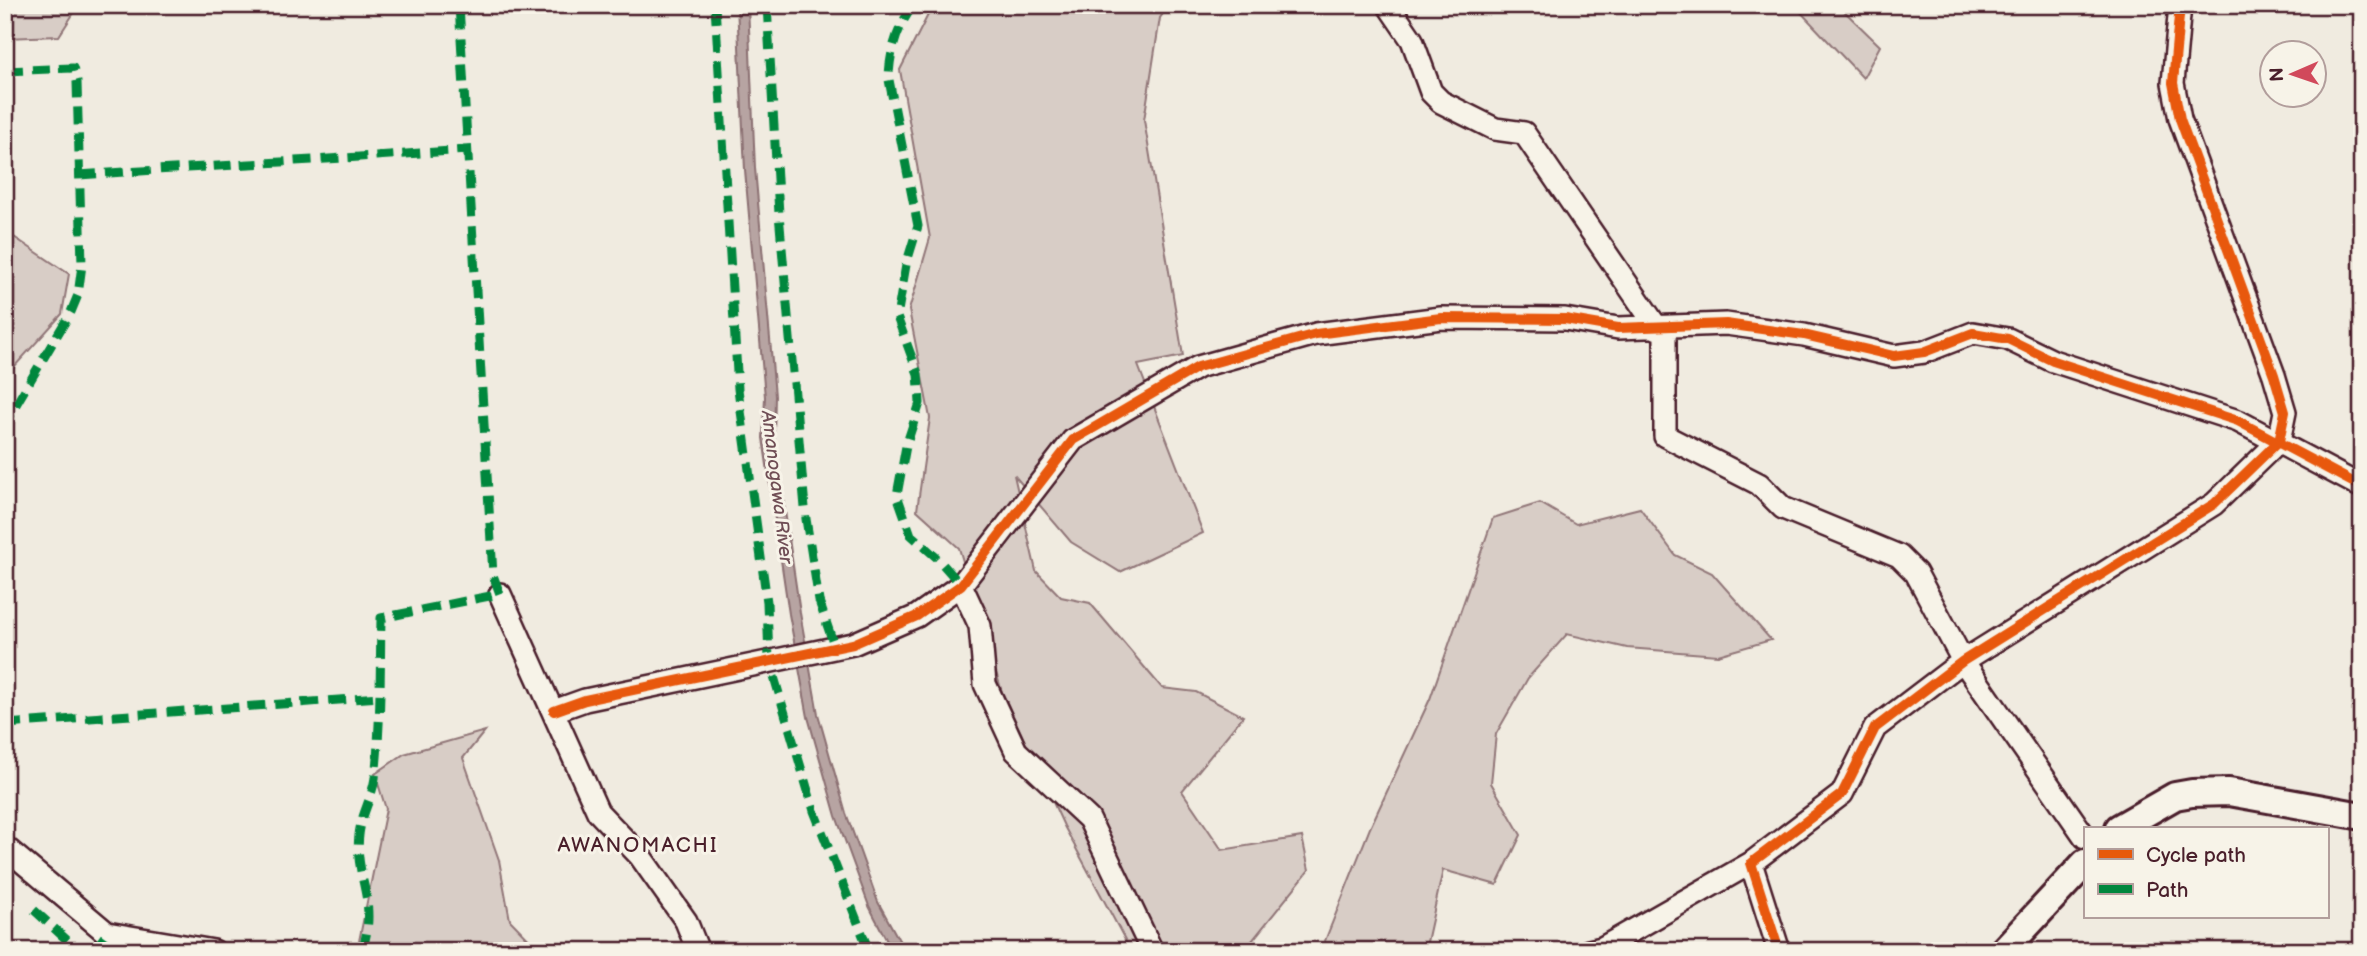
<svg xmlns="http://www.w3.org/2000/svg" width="2367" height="956" font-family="'Balsamiq Sans',sans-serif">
<rect width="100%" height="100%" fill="#f0ebe0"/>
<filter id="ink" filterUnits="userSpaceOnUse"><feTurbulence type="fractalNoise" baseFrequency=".0143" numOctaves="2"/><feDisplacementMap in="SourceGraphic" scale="14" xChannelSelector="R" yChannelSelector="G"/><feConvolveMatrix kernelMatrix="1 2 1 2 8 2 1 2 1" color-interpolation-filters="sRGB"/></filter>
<g filter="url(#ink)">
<path fill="#d8cdc6" stroke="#917678" stroke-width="2" d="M5,5H79L59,36L5,38Z
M933,5H1169L1160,18L1144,120L1183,356L1138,365L1203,533L1120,572L1071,542L1014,475L1036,571L1061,597L1090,603L1162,688L1196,692L1243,716L1182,791L1222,850L1302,837L1309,870L1244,951H1131L1064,826L1002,692L959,548L917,510L930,418L909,310L930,238L900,70Z
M1794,5H1838L1880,46L1863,78Z
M5,231L69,274L62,314L5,377Z
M1540,503L1576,524L1640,508L1675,555L1712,573L1771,640L1718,655L1627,648L1567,634L1528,678L1496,734L1491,783L1521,835L1497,885L1443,870L1425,951H1321L1370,828L1430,699L1493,518Z
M485,731L463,758L499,860L510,920L540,951H357L386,809L375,774L404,754Z"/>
<path fill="#b7a4a2" stroke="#8b6f72" stroke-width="2" d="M737,5H748L755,168L775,396L774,437L800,613L818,714L846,813L878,902L905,951H892L869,906L836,816L808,717L789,614L763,438L765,397L745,170Z"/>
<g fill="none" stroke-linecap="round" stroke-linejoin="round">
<defs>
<path id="minor" d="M1388,5L1412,40L1431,92L1441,102L1495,129L1524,133L1658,329
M1665,328V436L1759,484L1783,508L1899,556L1916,573L1963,661L2085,837
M961,585L980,626L985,684L1016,751L1089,819L1152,951
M500,594L598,812L640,856L686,921L698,951
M554,711L585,700L853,644L917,616L961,585L1073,440L1198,367L1316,334L1441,318L1565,319L1618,328L1726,324L1804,335L1894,356L1924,352L1973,333L2008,339L2053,361L2238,421L2362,487
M5,847L107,933L214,951
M1589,951L1602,948L1751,863
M1779,951L1751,863L1842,794L1875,728L1963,661L2214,504L2279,441L2285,412L2274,375L2180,119L2173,83L2180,5"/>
<path id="tertiary" d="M2119,828L2175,796L2192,793L2229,792L2362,816
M2003,951L2085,863"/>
</defs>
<use href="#minor" stroke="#4a1f2b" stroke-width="26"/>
<use href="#tertiary" stroke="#4a1f2b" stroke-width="32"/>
<use href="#minor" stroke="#f7f3e8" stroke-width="21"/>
<use href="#tertiary" stroke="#f7f3e8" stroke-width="26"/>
<path stroke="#00873e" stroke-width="9" stroke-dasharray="18 9" stroke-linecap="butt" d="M715,5L738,389L767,602L769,660L814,811L869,951
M767,5L779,214L806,519L819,601L835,648
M914,5C897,26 889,54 889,80L918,226L906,265L897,317L918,374L920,403L906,446L897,495L911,535L937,558L961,585
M5,71L73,68L77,82L82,265L78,295L71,312L5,423
M79,175L467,150
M5,724L380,697
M34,910L79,951
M94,951L107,933
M362,951C379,900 354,878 359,835C361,815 372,798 375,778C381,725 380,671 381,618L500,594L493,575L459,5"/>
<defs>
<path id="cycleway" d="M554,711L585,700L853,644L917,616L961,585L1073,440L1198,367L1316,334L1441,318L1565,319L1618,328L1726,324L1804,335L1894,356L1924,352L1973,333L2008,339L2053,361L2238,421L2362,487
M1779,951L1751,863L1842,794L1875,728L1963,661L2214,504L2279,441L2285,412L2274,375L2180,119L2173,83L2180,5"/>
</defs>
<use href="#cycleway" stroke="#f7f3e8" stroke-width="15"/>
<use href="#cycleway" stroke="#e8590c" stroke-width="10"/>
</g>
</g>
<g text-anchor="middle" stroke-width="6" stroke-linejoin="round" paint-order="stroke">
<g font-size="19" font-style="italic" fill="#704e55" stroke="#f7f3e8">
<text transform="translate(778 487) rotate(83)" y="7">Amanogawa River</text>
</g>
<g font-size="21" letter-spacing="2" fill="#4a1f2b" stroke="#f7f3e8">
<text x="638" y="852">AWANOMACHI</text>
</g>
</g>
<rect width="2367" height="956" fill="none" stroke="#f7f3e8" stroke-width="28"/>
<rect x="14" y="14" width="2339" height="928" fill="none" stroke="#4a1f2b" stroke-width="2.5" filter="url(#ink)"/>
<rect x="2084" y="827" width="245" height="91" fill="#f7f3e8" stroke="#b29e9c" stroke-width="2"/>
<rect x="2098" y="849" width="35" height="10" fill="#e8590c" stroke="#b29e9c" stroke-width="2"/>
<text x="2146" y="862" font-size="21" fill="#4a1f2b">Cycle path</text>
<rect x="2098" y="884" width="35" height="10" fill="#00873e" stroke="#b29e9c" stroke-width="2"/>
<text x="2146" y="897" font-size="21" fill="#4a1f2b">Path</text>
<g transform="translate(2293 74) rotate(268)"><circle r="33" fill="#f7f3e8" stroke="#b29e9c" stroke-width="2"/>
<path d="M0-5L12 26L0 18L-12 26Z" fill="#d1495b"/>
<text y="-10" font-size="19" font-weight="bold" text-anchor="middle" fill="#4a1f2b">N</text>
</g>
</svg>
